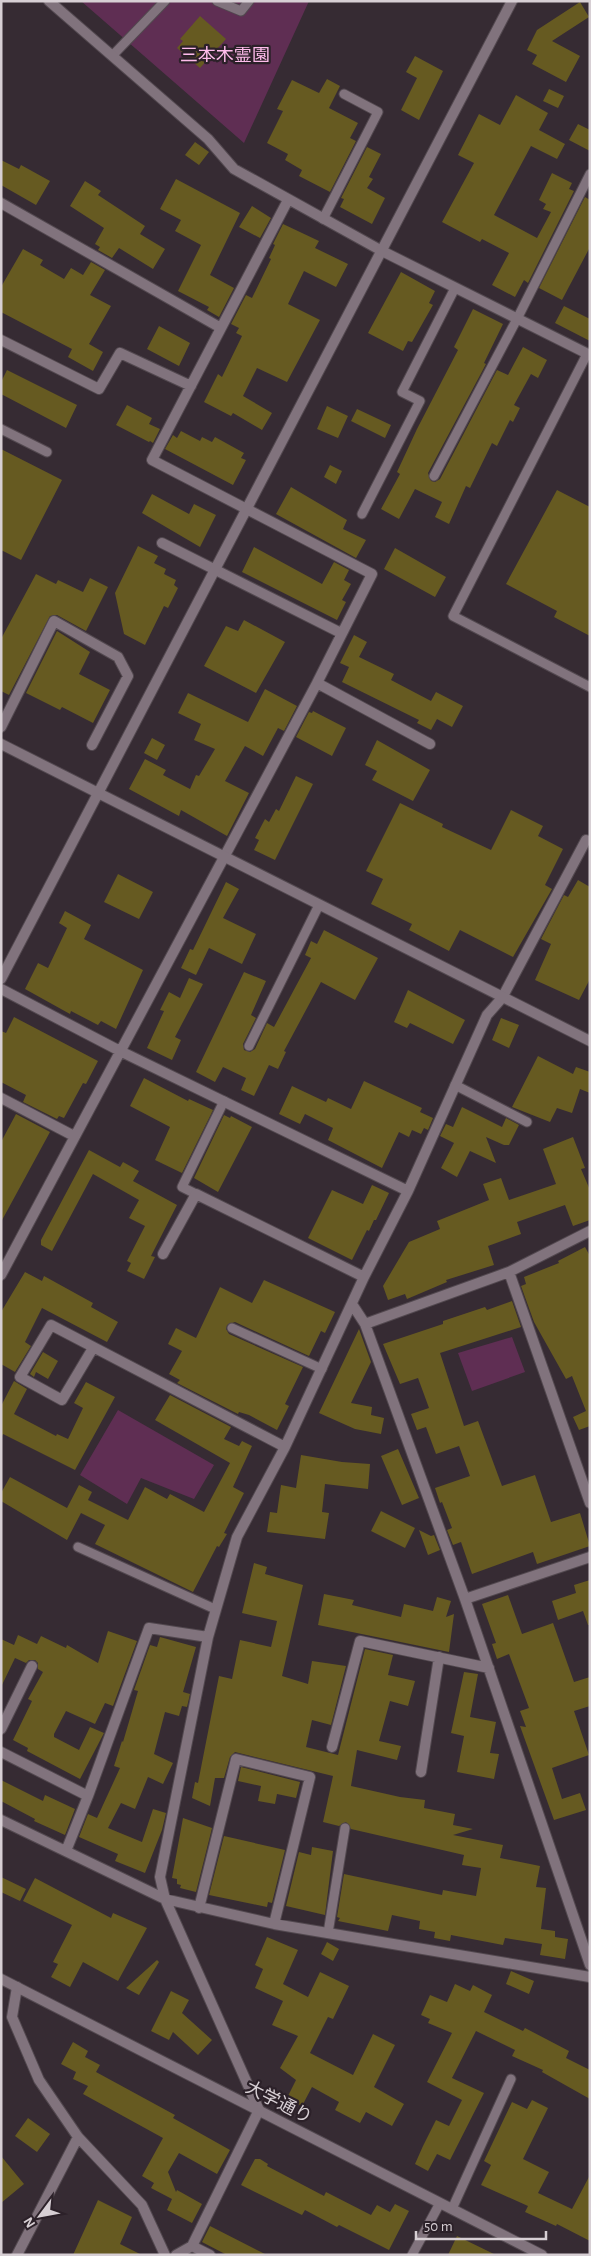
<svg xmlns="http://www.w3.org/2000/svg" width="591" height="2256" font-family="'Alegreya Sans','Noto Sans JP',sans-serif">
<rect width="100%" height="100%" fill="#362b33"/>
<path fill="#5f2e53" d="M81,1H309L244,143Z
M512,1337L525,1372L472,1391L458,1353Z
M118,1410L214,1465L194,1499L141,1478L127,1504L80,1475Z"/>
<path fill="#665a21" d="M580,2L589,17L552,41L580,56L566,82L532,64L537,55L527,50L537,30Z
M200,16L226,39L200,68L177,48L183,41L180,39Z
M415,56L443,71L419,120L401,110L417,78L406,72Z
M327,79L340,86L329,108L358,123L350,138L356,141L330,192L299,176L302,170L285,160L288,154L267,143L283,111L277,109L292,80L319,93Z
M549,89L564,96L558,108L543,101Z
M516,95L548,113L539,130L565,144L557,159L531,146L494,215L537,238L551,212L543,209L546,204L539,200L552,173L572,183L569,189L574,191L528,283L524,280L515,297L492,285L509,253L482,239L480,242L442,222L474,163L458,155L479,114L500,125Z
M578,124L590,130V151L569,140Z
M195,142L209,152L199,165L185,155Z
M367,147L381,154L369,177L373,179L367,188L385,198L372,224L340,207L344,199L341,198Z
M1,160L19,169L21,165L50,181L36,205L1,185Z
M176,179L240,213L210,275L234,288L219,317L207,310L209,307L178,291L201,245L175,231L181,220L160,209Z
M85,181L101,191L98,195L145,226L140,234L165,249L153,269L119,248L112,258L98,250L100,247L95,244L104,228L70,206Z
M585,197L590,200V247L562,300L539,288Z
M252,206L271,218L260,238L239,227Z
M283,224L319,241L315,248L348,264L336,287L304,271L288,304L320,320L287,382L257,368L243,396L272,413L262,430L233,413L231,416L204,402L218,374L222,377L242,336L236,333L239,328L231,324L246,295L252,298L271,259L269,258L275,245L273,244Z
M23,249L43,260L40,265L64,279L71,268L83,275L91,262L105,270L90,295L111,306L89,344L103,352L93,371L68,357L72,349L1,312V287Z
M401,272L435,291L429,303L433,305L425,319L412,342L408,341L403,351L368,333Z
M564,306L590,319V341L555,323Z
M473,309L503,324L484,363L486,364L428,473L431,481L435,482L440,479L497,370L508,375L523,347L547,360L538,378L531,374L514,405L520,408L513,422L510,420L497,446L492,443L470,488L466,486L449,524L435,517L442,502L415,489L399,519L381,509L400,474L397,472L417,429L458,350L454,347Z
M159,326L190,343L179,366L147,349Z
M7,370L77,405L66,428L1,394V382Z
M127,405L152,418L149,424L160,429L153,443L150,441L149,442L116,425Z
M327,406L348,416L338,438L317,429Z
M357,409L391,425L385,438L351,421Z
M181,431L200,441L202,437L212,442L215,437L244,453L241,458L246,460L233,485L165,449L173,435L177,438Z
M1,449L62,480L21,560L1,550Z
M330,465L342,471L336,484L324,477Z
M291,487L347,520L343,529L366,540L356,558L276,514Z
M557,490L590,507V636L554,617L557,611L506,584Z
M152,494L189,514L194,504L216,515L200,547L142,513Z
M138,546L158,556L154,563L166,569L164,574L176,580L174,585L178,588L168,608L164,606L145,645L124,634L115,593Z
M254,547L322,584L334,562L349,570L344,580L351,584L342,600L346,602L337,620L242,572Z
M395,548L446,577L435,597L384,569Z
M36,574L56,584L58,580L83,592L90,578L108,587L86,631L57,615L50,616L9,695L1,691V639Z
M244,620L285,642L256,693L204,666L226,626L238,631Z
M57,631L90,652L79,674L110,690L93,723L62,707L60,710L26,693Z
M354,635L367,642L359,657L394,674L391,680L431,701L436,692L463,706L452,727L437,719L431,730L417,723L419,720L342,682L349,667L340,663Z
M265,689L297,706L284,731L278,728L263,756L245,746L225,781L249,793L227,836L181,810L179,816L129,789L145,759L166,770L163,775L190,789L196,775L199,776L215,749L194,740L201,724L178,713L188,693L248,722Z
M313,711L346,728L332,756L296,737L309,712L312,713Z
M152,738L165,745L157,760L144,753Z
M377,740L430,770L413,801L372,780L377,771L365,765Z
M296,776L313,784L275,860L254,850L259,840L255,838L265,819L269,822L276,809L279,811Z
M400,803L443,824L442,827L491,850L511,810L543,826L538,836L563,849L545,885L552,889L513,957L460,930L449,951L409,930L412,924L371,904L383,879L366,871Z
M118,874L153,892L139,919L104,902Z
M578,880L590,887V979L579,1000L535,980L551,944L541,939L564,895L568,897Z
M226,882L239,889L223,918L256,934L242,964L209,948L196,975L181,968L190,949L193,950Z
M65,911L91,925L84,939L143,970L116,1029L101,1021L98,1025L71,1011L70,1014L25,989L38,963L48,968L67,928L59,923Z
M324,930L378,958L355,1000L321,982L284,1051L286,1052L278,1069L269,1065L254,1096L241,1090L246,1078L223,1067L215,1082L196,1072L244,972L266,981L251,1015L256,1018L243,1044L244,1050L250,1052L255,1049L267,1023L274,1027L311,958L305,955L311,941L317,944Z
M189,978L203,984L175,1037L181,1040L172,1060L147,1048L164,1011L160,1010L169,992L180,998Z
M408,990L465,1020L453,1044L410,1023L407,1028L394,1022Z
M14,1017L98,1061L86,1084L83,1083L64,1118L59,1116L57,1119L23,1102L26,1095L1,1082V1031L6,1033Z
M501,1018L519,1025L509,1048L492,1040Z
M538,1056L573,1074L576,1067L590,1072V1093L580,1089L572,1113L557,1108L550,1122L512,1107Z
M144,1078L188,1101L189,1099L213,1110L182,1173L155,1160L170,1127L130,1106Z
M364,1081L422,1108L420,1112L433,1118L428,1130L424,1128L421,1134L412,1130L409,1137L399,1132L382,1168L328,1140L333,1128L305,1114L300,1124L279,1114L292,1086L326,1102L328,1098L351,1109Z
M462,1107L502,1127L506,1118L519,1125L509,1145H504L486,1137L496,1163L470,1151L457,1177L441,1168L454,1143L440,1136L446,1124L453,1127Z
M16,1114L50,1132L1,1222V1142Z
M224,1115L230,1118L231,1116L252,1127L218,1192L194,1178Z
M573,1137L585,1168L581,1169L590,1190V1220L573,1226L565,1205L517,1222L521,1234L488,1246L494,1265L446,1280L447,1282L407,1299L405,1294L388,1300L383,1286L409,1242L440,1229L437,1221L489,1200L483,1184L501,1178L509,1200L556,1184L543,1149Z
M89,1150L120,1167L123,1162L139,1171L133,1181L177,1205L151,1256L155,1257L144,1279L127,1271L131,1263L127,1261L145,1226L129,1218L139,1200L93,1174L52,1251L41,1245V1240Z
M372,1185L389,1193L376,1220H374L369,1231L367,1230L352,1260L308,1238L332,1190L363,1204Z
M585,1247L590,1256V1426L579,1430L573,1417L586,1411L572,1376L566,1379L534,1322L521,1286L526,1284L524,1277L559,1263L558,1261Z
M25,1272L42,1281L44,1276L93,1303L91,1307L118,1322L107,1342L42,1308L25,1342L31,1346L15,1372L1,1364V1312Z
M264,1280L335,1312L325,1333L321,1331L309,1356L235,1322L227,1325L226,1329L229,1334L303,1367L285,1404L289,1406L277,1430L249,1415L239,1412L238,1414L177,1383L180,1380L169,1374L182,1351L168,1344L176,1328L196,1338L220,1287L252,1303Z
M512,1301L521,1327L440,1353L464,1426L478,1421L502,1486L535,1475L551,1522L580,1513L590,1546L537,1564L533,1552L472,1574L461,1542L453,1545L447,1530L452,1528L442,1502L440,1503L435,1488L470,1476L459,1446L436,1454L426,1427L417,1430L411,1414L429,1408L418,1378L400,1384L383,1344L443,1324V1321L485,1307L487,1310Z
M359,1329L371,1362L351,1403L372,1407L371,1415L384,1418L381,1434L355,1429L319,1413Z
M43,1352L58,1361L48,1379L36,1372L34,1377L30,1374Z
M14,1381L27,1389L14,1414L56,1436L57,1434L68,1439L83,1408L74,1403L86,1382L115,1397L75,1470L3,1434L1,1438V1406Z
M170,1395L231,1427L224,1439L239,1446L242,1441L252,1446L233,1487L244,1493L224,1533L227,1534L219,1547L217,1546L193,1592L95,1544L105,1525L81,1513L67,1540L1,1501V1493L10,1477L67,1508L79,1485L92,1492L88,1500L128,1520L145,1487L167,1499L170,1494L204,1512L230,1463L155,1420Z
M398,1449L419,1498L402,1505L381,1456Z
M301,1455L342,1462L370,1464L368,1489L325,1484L322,1512L329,1513L325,1539L267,1532L270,1512L277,1513L281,1485L296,1488Z
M381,1511L415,1528L405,1548L371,1531Z
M419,1530L431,1536L434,1535L440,1550L428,1555Z
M254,1563L267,1567L265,1574L303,1585L282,1676L308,1684L312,1661L346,1666L331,1725L312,1720L306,1747L338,1755L365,1649L393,1655L388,1675L415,1681L408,1706L390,1701L379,1741L401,1746L397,1760L357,1750L351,1786L400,1797L425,1800L424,1808L455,1814L453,1825L473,1829L453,1835L503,1845L500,1858L540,1866L536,1887L546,1888L541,1929L555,1931V1937L568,1939L565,1959L540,1955L542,1944L505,1938L503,1945L451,1935L450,1941L434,1938L435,1932L419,1929L420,1921L392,1915L388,1931L338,1921L340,1918L337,1917L344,1874L442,1895L443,1890L476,1896L481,1868L462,1865L464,1855L351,1829L346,1822L339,1826L323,1822L333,1776L235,1752L230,1757L224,1778H215L210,1806L192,1798L195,1782L198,1783L219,1676L232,1679L240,1640L271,1647L277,1621L242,1613Z
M590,1580V1625H588L583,1611L558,1620L552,1601L576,1593L574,1585Z
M324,1594L354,1600L352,1605L401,1617L404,1604L433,1611L437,1597L451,1601L446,1617L454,1614L449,1652L318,1625Z
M508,1595L522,1634L553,1623L574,1682L590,1677V1706L574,1711L589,1755L552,1768L562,1799L580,1793L586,1810L554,1820L520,1726L526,1727L520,1711L529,1708L509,1654L497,1659L492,1644L496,1643L482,1604Z
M108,1631L137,1641L113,1706L105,1703L95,1724L66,1711L54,1734V1737L79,1750L90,1727L104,1733L80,1779L27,1751L28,1748L13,1740L32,1701L28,1699L43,1672L38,1669V1663L35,1660H29L26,1663L15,1658L1,1687V1639L14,1645L18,1635L37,1644L41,1636L66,1648L67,1645L98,1663Z
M160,1637L196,1647L183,1692L190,1694L187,1707L182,1706L179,1716L165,1712L154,1754L173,1763L163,1784L148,1777L135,1809L121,1803L108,1828L142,1842L153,1809L166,1813L162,1830L145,1873L115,1861L118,1854L79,1837L88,1814L97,1818L120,1768L114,1766L122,1741L123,1742L138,1691L134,1690L150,1645L157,1647Z
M464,1672L478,1674L470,1717L496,1722L490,1753L499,1754L494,1779L457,1772L464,1736L451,1733Z
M241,1767L300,1782L296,1798L277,1794L275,1804L258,1801L261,1786L238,1781Z
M1,1780L43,1801L45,1795L75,1809L65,1835L34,1821L35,1819L1,1801Z
M183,1818L212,1828L196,1892L180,1888L181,1885L177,1884V1879L172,1878Z
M224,1836L285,1850L272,1903L268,1902L267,1907L209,1895Z
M312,1847L333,1851L325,1915L286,1906L299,1852L311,1855Z
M1,1877L26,1889L20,1901L1,1892Z
M35,1878L111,1918L113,1913L147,1928L118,1981L83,1962L70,1987L51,1977L58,1964L53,1962L72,1925L23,1901Z
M267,1937L298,1950L283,1984L308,1997L320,1972L349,1986L333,2019L328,2017L310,2053L353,2075L373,2034L395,2045L374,2087L404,2104L392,2126L366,2112L360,2123L335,2110L339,2102L312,2087L302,2106L287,2098L296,2080L280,2068L298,2036L272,2025L283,2001L255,1988L263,1969L255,1965Z
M327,1942L339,1949L333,1961L321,1954Z
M157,1960L159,1962L139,1995L126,1988Z
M511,1971L534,1981L529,1994L506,1984Z
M455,1984L470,1991L473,1985L492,1995L484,2012L523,2031L525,2028L569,2051L566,2058L590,2070V2099L542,2072L543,2070L512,2056L515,2050L476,2031L452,2078L484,2093L450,2160L437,2154L428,2171L415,2164L423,2146L436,2120L449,2126L462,2100L427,2082L452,2033L428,2023L430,2019L421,2015L430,1995L447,2002Z
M171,1991L189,2000L182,2013L212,2040L198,2055L173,2032L169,2040L151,2031Z
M73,2042L88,2051L85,2057L100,2065L96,2072L175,2115L173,2118L230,2150L217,2174L179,2153L168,2172L176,2192L177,2190L202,2204L192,2223L167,2210L172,2199L151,2188L154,2183L142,2176L163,2138L83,2094L88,2086L73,2079L76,2072L61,2064Z
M532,2100L548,2108L523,2159L549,2172L538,2193L572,2209L590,2175V2241L557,2224L556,2226L525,2212L528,2206L481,2185L491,2165L484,2161L512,2102L527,2109Z
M28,2118L50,2134L37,2152L15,2136Z
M1,2156L24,2184L1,2203Z
M255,2159H260L268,2164L267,2166L324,2196L326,2192L371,2215L377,2205L390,2212L395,2204L409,2211L389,2250L339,2225L337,2227L305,2210L302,2215L241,2185Z
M98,2200L132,2217L120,2244L142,2255H73Z
M210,2226L267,2255H227L202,2242Z
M457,2236L496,2255H448Z"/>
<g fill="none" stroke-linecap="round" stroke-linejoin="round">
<defs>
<path id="service" d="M217,1L241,11L249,1
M113,55L165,1
M323,219L378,112L344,94
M587,354L453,616L590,687
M1,429L47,452
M434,476L517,319L590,174
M362,514L420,401L402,392L455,288
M249,1046L319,905
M455,1085L527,1122
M196,1194L182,1187L224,1101
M232,1328L322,1369
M78,1547L215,1609
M328,1933L345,1828
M452,2209L511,2079
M412,2255L440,2203"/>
<path id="minor" d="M49,1L208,139L234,169L382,251L590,355
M1,203L221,328
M1,340L99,389L120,353L191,386
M162,543L341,633
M317,683L430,744
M1,727L54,621L118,657L128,676L92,745
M1,989L120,1051L408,1191
M1,1098L74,1136
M163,1254L196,1194L364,1277
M509,1272L590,1503
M1,1275L317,683L372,574L152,460L288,200
M352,1304L365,1324L465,1599L590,1965
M365,1324L509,1272L590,1231
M93,1348L62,1400L20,1377L51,1325L285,1447
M465,1599L590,1557
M1,1729L32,1666
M332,1747L360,1641L489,1668
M1,1752L88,1796
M421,1772L439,1657
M1,1820L165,1899L274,1924L590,1977
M66,1851L88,1796L149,1628L208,1637
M199,1908L236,1759L310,1777L274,1924
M17,1987L12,2017L39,2080L78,2137L142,2205L165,2255
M192,2246L210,2255
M17,2255L78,2137
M176,2255L192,2246L259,2110L165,1899L160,1877L208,1637L237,1537L285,1447L364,1277L408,1191L487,1015L502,998L586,840"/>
<path id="tertiary" d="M1,744L590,1041
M1,979L512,1
M1,1979L542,2255"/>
</defs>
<use href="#service" stroke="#52484f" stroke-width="11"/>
<use href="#minor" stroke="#52484f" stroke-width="12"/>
<use href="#tertiary" stroke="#52484f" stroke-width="12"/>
<use href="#service" stroke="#81737d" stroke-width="9"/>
<use href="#minor" stroke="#81737d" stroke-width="10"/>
<use href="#tertiary" stroke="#81737d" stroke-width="10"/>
</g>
<g text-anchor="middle" stroke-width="4.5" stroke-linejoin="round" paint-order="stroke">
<g font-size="18" fill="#febceb" stroke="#2c2129">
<text x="225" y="61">三本木霊園</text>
</g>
<g font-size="18" fill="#d7cfd4" stroke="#2c2129">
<text transform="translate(279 2102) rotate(27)" y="6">大学通り</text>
</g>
</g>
<rect width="591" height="2256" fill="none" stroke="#d7cfd4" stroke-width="5"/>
<g transform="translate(40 2216) rotate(238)" stroke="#2c2129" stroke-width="4" paint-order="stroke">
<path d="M0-4L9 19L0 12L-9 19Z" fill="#d7cfd4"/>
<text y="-8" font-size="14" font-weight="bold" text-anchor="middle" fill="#d7cfd4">N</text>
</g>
<path d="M416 2231v8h130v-8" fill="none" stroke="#d7cfd4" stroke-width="2.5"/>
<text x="424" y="2231" font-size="15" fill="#d7cfd4" stroke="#2c2129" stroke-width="4" paint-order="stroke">50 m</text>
</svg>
